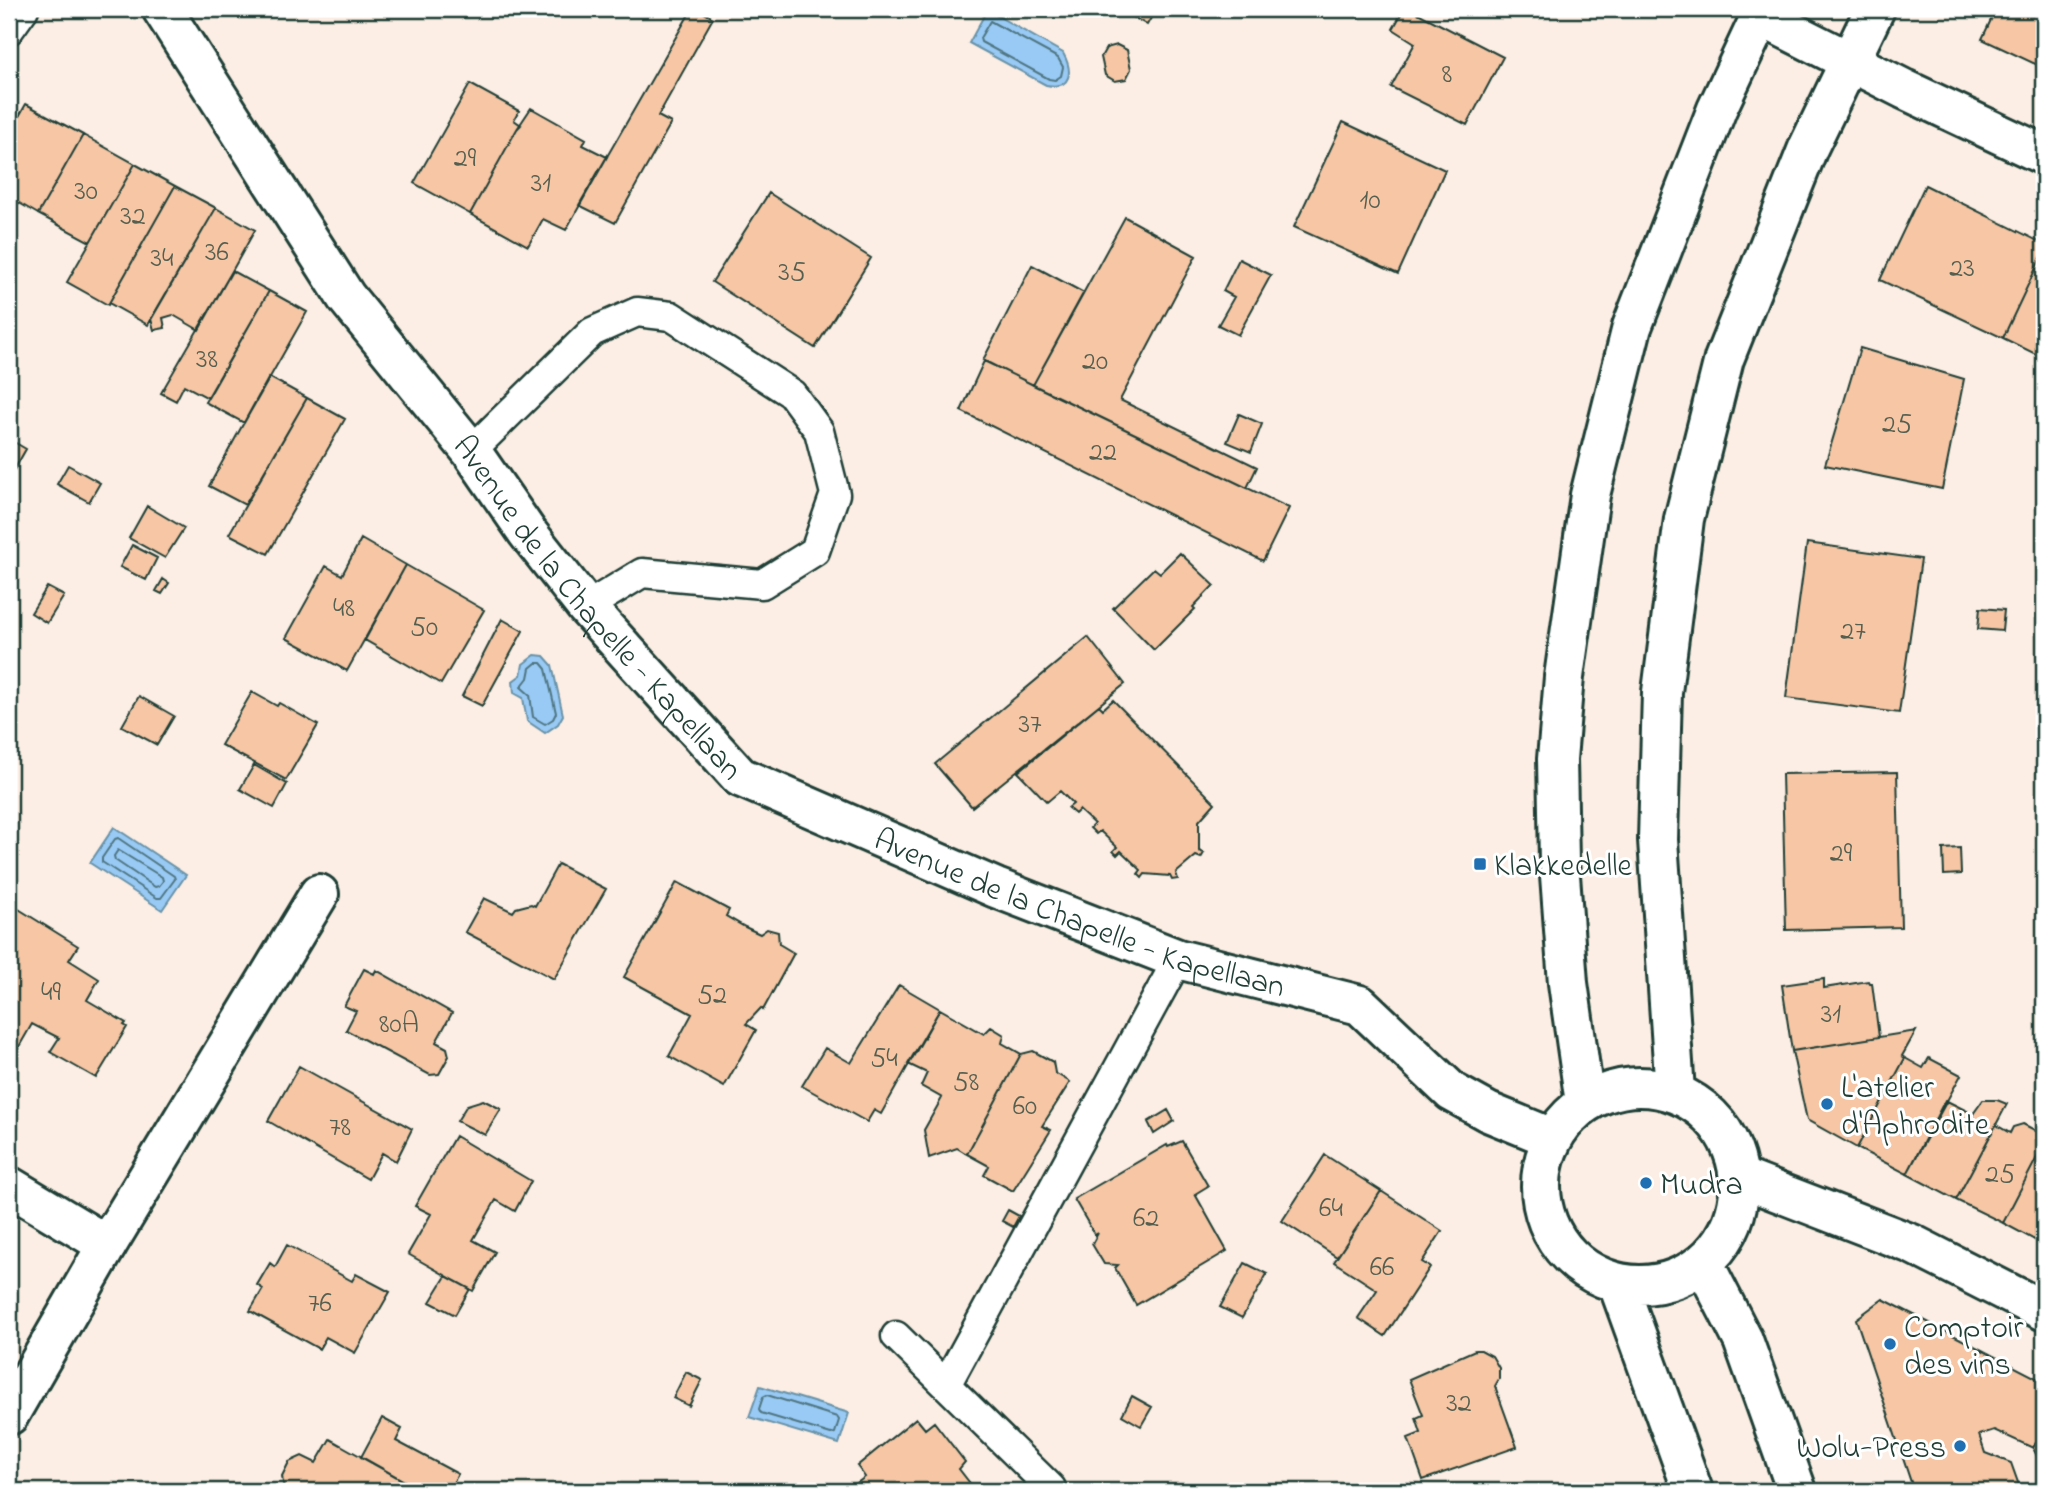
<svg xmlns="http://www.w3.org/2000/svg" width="2053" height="1500" font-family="'Indie Flower',sans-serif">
<rect width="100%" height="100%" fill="#fceee4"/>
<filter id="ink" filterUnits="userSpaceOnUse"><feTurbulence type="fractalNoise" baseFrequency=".0143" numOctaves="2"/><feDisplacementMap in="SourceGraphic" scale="14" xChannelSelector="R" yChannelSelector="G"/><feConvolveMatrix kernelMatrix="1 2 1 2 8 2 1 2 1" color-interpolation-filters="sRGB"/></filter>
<g filter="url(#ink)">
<path fill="#98caf5" stroke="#6892a8" stroke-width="2" d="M987,10L1063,53C1073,71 1072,90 1046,85L969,43Z
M535,655L544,656L552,665L563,715L558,724L545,733L527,721L523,698L514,693L513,681L521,675L523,664Z
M114,827L186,875L162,910L90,863Z
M760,1386L849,1413L839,1444L749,1417Z"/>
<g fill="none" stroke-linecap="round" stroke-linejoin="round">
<path stroke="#4f7581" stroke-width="2" d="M990,21L1058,58L1063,67L1061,76L1055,80L1049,79L981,42L980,38Z
M536,663H541L546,669L556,713L553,719L545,724L533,717L530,695L521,687L528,678L530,668Z
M118,838L174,876L175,879L161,898H157L102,862V858L115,839Z
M118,850L162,877L163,881L159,886L155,887L115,860L114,856Z
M767,1395L837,1417L839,1420L835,1433L831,1434L761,1413L759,1409L763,1397Z"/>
</g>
<path fill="#f6c6a5" stroke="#1f3d34" stroke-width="2" d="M692,9H697L713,18L658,116L671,123L615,223L579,205Z
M1119,9H1156L1147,25Z
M1404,9H1410L1503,57L1467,125L1391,87L1415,43L1393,29Z
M1996,9H2044V68L1982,39Z
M1117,45L1127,50L1131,69L1126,79L1115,81L1105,75L1101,57L1106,48Z
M470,84L519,111L514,120L521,125L517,129L470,214L414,183Z
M26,104L83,135L38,214L9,197V134Z
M531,108L586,139L583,145L607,157L566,230L543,219L528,246L470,214L517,129Z
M1343,122L1445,170L1398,274L1294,227Z
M83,135L135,164L90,242L38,214Z
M135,164L175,186L108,305L67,282Z
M1925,185L2044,244V251L2003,338L1880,280Z
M175,186L216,208L148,325L109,303Z
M769,193L871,258L815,348L712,282Z
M216,208L255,230L199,330L173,315L163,318L165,328L154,330L151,319Z
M1125,217L1196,256L1120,400L1257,467L1247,488L1033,385Z
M2044,251V358L2003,338Z
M1239,259L1271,275L1238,335L1218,325L1234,297L1223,291Z
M1032,265L1084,293L1033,385L983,360Z
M232,271L269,291L208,398L184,385L176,401L161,393Z
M269,291L307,312L244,423L205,402Z
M1860,348L1964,379L1942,489L1825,465Z
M984,361L1289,508L1263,561L961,411Z
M269,377L307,398L245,505L209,486Z
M307,398L345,419L268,554L229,534Z
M1239,414L1262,424L1251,452L1227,442Z
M9,439L26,449L14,470L9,467Z
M68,465L100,483L89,502L57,484Z
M147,506L184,528L165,558L129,538Z
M361,539L406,565L347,671L286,638L326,566L342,575Z
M1807,543L1921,559L1899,713L1786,698Z
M132,545L157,558L146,580L120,567Z
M1180,553L1214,585L1193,607L1195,609L1154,650L1113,608L1154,568L1160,573Z
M406,565L484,610L441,684L365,640Z
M163,579L169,583L162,594L156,591Z
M47,587L64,596L47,623L31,613Z
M1980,608L2004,610L2002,631L1978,629Z
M502,619L523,631L482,706L462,696Z
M1088,637L1125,684L972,807L935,764Z
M252,692L277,706L279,703L318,725L286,780L221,745Z
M139,696L174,716L157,745L122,726Z
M1113,700L1215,803L1199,821V851L1204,853L1201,858L1196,856L1176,873L1178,879L1172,880L1170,876L1145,874L1142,878L1138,874L1141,870L1121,851L1117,855L1113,851L1117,847L1100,831L1096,834L1090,828L1094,824L1079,810L1075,814L1068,808L1073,804L1060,791L1047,802L1018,772L1099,705L1103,709Z
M254,765L287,784L274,808L240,789Z
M1897,772L1901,927L1786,930L1782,774Z
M1960,848L1961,874L1944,875L1943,849Z
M558,864L606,889L554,979L465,932L484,898L513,912L516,908L531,904L535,906Z
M677,882L729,910L726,916L745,927L760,934L767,929L778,932L779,944L794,953L763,1010L761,1008L746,1024L756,1030L724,1087L669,1056L692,1014L624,977Z
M9,903L78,946L69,960L99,979L87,1000L126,1023L124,1025L127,1027L96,1078L50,1052L59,1038L32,1024L9,1064Z
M364,969L374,974L376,970L452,1013L436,1042L447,1048L449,1056L439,1074L430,1075L346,1030L356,1011L344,1006Z
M1824,979V988L1868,981L1869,983H1872L1879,1037L1792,1051L1782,985Z
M899,985L940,1009L881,1114L874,1110L867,1122L802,1086L825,1048L851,1063Z
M940,1009L984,1034L991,1027L1004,1035L1002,1043L1021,1054L967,1154L957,1148L929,1158L924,1130L942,1098L921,1086L927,1073L908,1064Z
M1916,1031L1902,1056L1905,1058L1857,1148L1807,1120L1792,1051Z
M1033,1051L1053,1062L1055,1073L1070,1082L1042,1126L1051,1130L1013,1191L984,1175L989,1166L967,1154L1021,1054Z
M1905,1058L1923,1068L1929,1058L1961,1075L1907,1174L1857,1148Z
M299,1066L412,1129L396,1161L382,1153L368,1179L268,1121Z
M483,1100L501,1109L485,1135L457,1121L467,1105Z
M1945,1100L1973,1114L1983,1100H1997L2007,1104L1956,1200L1907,1174Z
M1168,1110L1174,1121L1154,1134L1148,1122Z
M2023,1124L2044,1135V1144L2003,1223L1956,1200L1996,1125L2010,1133L2013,1127Z
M455,1136L531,1181L515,1211L496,1200L473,1240L495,1252L473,1291L408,1254L431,1214L415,1206Z
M1182,1141L1208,1186L1195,1194L1227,1251L1136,1305L1115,1268L1118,1265L1104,1264L1092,1244L1098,1233L1095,1235L1074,1199L1167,1145L1168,1147Z
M2044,1144V1245L2003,1223Z
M1325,1155L1381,1191L1337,1257L1282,1221Z
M1381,1191L1442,1231L1422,1262L1430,1267L1385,1336L1358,1318L1377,1290L1334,1262Z
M1008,1210L1019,1216L1013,1227L1002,1221Z
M287,1245L352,1281L356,1274L390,1292L355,1353L326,1337L319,1349L250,1311L263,1289L257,1285L270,1263L275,1267Z
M1245,1263L1267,1274L1242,1318L1220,1307Z
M446,1276L470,1289L455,1315L430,1302Z
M1883,1299L2044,1382V1428L2033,1448L1994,1430L1979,1435L1985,1453L2011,1463L2021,1491H1926L1924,1485L1913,1488L1856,1319Z
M1475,1350H1481L1492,1356L1499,1368V1379L1495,1386L1517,1447L1423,1480L1408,1438L1421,1433L1416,1418L1423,1415L1409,1379Z
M686,1372L702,1380L689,1406L673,1398Z
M1132,1396L1152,1407L1141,1426L1122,1415Z
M382,1418L402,1429L396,1441L458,1474L449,1491H422L361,1457Z
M916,1418L925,1429L934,1422L965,1462L959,1469L976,1491H863L857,1483L865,1477L857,1466Z
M2044,1428V1462L2039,1460L2033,1448Z
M330,1439L417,1488L415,1491H284L282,1476L289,1462L302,1456L316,1463Z"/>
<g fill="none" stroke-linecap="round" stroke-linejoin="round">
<defs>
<path id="lane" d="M9,30L24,9
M471,451L592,332L637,312L671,316L792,394L819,431L835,494L815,551L762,584L642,573L586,607
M896,1336L1051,1488
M946,1385L1178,959"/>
<g id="street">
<path id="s1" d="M162,9L346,297L471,451L527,532L586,607L740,777L996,888L1178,959L1360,1005L1452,1092L1488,1112L1552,1138"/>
<path d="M1760,16L1904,89L2044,155"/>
<path d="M1739,1177L1912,1244L2044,1311"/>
<path d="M9,1186L107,1245"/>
<path d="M9,1415L107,1245L319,894"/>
</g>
<path id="secondary" d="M1541 1186a99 99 0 1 1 198 0a99 99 0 1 1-198 0Z
M1675,1092L1658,840L1662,692L1684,519L1724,359L1808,148L1875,9
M1585,1103L1568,983L1559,862L1557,759L1564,677L1590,495L1632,327L1717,109L1764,9
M1704,1264L1743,1340L1797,1491
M1618,1284L1693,1491"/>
</defs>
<use href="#lane" stroke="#1f3d34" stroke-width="33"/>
<use href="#street" stroke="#1f3d34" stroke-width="44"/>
<use href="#secondary" stroke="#1f3d34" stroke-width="44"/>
<use href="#lane" stroke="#fff" stroke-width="28"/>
<use href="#street" stroke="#fff" stroke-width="38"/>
<use href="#secondary" stroke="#fff" stroke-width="38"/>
</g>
</g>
<g fill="#1f6fb2" stroke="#fff" stroke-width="2.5">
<rect x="1473" y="857" width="14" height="14" rx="3.5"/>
<circle cx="1827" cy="1104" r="7"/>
<circle cx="1646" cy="1183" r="7"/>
<circle cx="1890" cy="1344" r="7"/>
<circle cx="1960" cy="1446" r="7"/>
</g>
<g text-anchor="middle" stroke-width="6" stroke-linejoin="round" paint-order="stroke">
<g font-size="28" fill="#555f50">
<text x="1447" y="82">8</text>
<text x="465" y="166">29</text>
<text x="541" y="191">31</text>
<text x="86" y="199">30</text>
<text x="1370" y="208">10</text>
<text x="133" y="224">32</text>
<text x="217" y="260">36</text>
<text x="162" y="266">34</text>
<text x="1962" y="276">23</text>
<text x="792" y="280">35</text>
<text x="207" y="367">38</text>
<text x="1095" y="369">20</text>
<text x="1897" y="432">25</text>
<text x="1103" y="460">22</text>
<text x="344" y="616">48</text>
<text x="424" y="635">50</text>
<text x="1853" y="639">27</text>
<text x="1030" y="732">37</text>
<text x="1841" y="861">29</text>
<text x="51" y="1000">49</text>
<text x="712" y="1003">52</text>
<text x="1831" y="1022">31</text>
<text x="399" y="1032">80A</text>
<text x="884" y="1066">54</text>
<text x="966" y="1090">58</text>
<text x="1025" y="1114">60</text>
<text x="340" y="1135">78</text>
<text x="2000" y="1182">25</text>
<text x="1331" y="1216">64</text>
<text x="1146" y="1226">62</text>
<text x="1382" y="1275">66</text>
<text x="320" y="1311">76</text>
<text x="1459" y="1411">32</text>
</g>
<g font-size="32" fill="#1f3d34" stroke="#fff">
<text dy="11" stroke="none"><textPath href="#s1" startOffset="742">Avenue de la Chapelle - Kapellaan</textPath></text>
<text dy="11" stroke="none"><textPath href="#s1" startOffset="1330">Avenue de la Chapelle - Kapellaan</textPath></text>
</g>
<g font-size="32" fill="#1f3d34" stroke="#fff" text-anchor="start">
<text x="1494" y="875">Klakkedelle</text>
<text x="1841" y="1097">L'atelier<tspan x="1841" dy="37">d'Aphrodite</tspan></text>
<text x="1660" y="1194">Mudra</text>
<text x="1904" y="1337">Comptoir<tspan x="1904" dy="37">des vins</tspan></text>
<text x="1946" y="1457" text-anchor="end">Wolu-Press</text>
</g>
</g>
<rect width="2053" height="1500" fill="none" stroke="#fff" stroke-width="35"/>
<rect x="18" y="18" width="2018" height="1465" fill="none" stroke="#1f3d34" stroke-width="2.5" filter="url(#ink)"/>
</svg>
